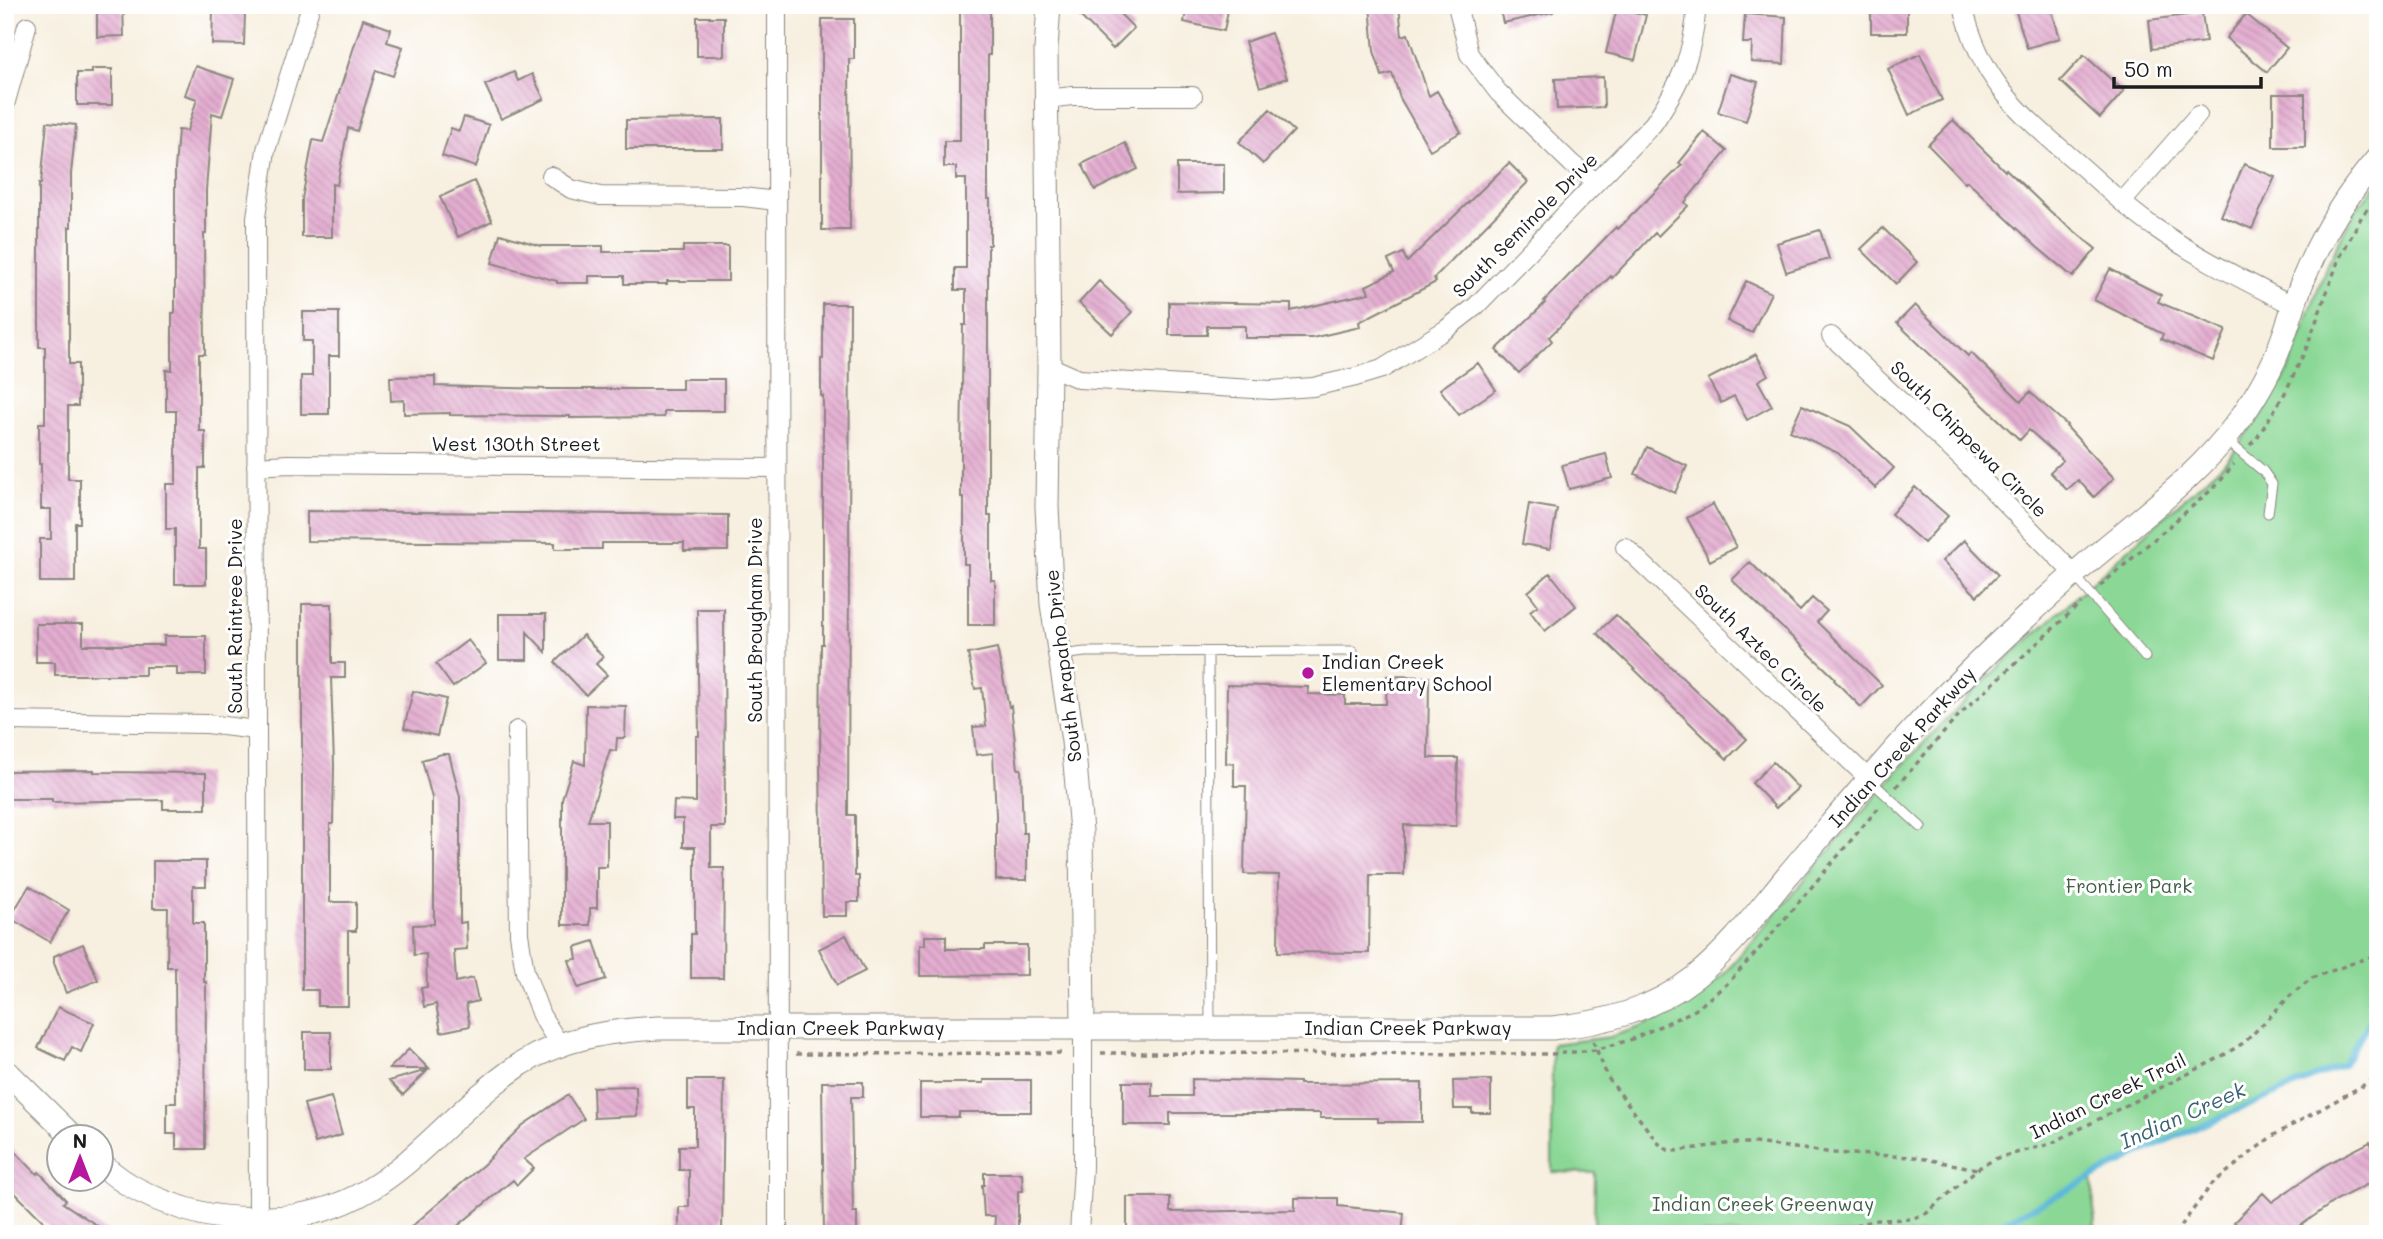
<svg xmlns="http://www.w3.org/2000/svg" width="2383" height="1239" font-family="Mali,sans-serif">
<defs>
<pattern id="building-back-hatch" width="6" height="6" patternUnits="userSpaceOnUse" patternTransform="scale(1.75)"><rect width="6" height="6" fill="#e3add0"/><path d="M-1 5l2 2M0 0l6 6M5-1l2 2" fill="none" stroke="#c294b2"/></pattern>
</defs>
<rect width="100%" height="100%" fill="#fff"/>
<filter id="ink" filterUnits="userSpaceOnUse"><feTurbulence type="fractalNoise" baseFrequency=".0143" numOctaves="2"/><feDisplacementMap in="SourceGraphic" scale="14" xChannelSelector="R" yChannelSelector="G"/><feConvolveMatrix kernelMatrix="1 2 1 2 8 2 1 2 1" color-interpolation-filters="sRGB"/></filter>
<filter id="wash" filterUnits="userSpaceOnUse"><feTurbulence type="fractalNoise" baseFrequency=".00686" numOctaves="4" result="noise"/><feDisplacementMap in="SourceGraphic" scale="28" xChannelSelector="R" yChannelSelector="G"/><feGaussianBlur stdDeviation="1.57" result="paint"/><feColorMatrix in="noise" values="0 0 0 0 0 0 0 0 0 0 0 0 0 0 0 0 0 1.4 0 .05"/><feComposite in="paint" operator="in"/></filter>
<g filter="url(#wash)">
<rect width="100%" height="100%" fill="#f7efdf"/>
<path fill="#8bd896" stroke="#547a59" stroke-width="2" d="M2378,183V1008L2343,1065L2156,1145L2092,1177L2095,1228L2086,1234H1594L1595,1173L1552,1172V1044L1610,1037L1643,1026L1686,1005L1722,976L1899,769L1961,704L2005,661L2226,461L2264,412L2287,374L2327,264L2356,209Z"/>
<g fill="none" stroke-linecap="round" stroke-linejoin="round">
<path stroke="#5bb8d9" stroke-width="6" d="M1980,1234L2156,1145L2343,1065L2378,1008"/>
</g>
<g id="blocks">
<path fill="url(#building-back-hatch)" d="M97,5H123L124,36L97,37Z
M1091,5H1111L1134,28L1113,49L1080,16Z
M1187,5H1229L1224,31L1184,22Z
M1370,5H1399L1402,36L1408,34L1429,96L1437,91L1461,132L1430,150L1400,98L1392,73L1382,76L1374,51Z
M1499,5H1553V12L1503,23Z
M1871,5H1907V33H1871Z
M2014,5H2050L2060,38L2027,48Z
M1617,8L1646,15L1635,60L1606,53Z
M213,11L245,12L244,45L212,44Z
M960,11H990V55H988V199H990V245H988V516H991V580H995V625H968V564H964V497H961V452L963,325H966V290H955V268H966V179H956V167H944V141H960Z
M2202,13L2206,42L2152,49L2149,20Z
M1745,14L1786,17L1784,64L1751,62L1752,43H1743Z
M2246,14L2287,48L2267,72L2226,38Z
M697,17H724V56H697Z
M363,19L391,29L387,42L403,47L393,76L376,70L357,131L348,128L337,185L332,184V237H302V199L313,140L323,142Z
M822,19H854V59H849L850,230H822Z
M1271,33L1287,78L1260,87L1245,42Z
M1920,54L1942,100L1909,115L1888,69Z
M2084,55L2124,91L2100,118L2060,81Z
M195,66L234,79L222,116L212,113L206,190V234H204L205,354H199V431H205V468H199V549H206V584H175V529H166V484H176V411H166V370H172V313H175V169L178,130L187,131L197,99L185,95Z
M92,69H112V105H77V73H92Z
M514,72L518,81L532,74L544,99L501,119L485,85Z
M1730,74L1758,82L1746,121L1718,112Z
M1603,77L1604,107L1557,109L1555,79Z
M2273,94H2305V147H2273Z
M1270,109L1294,131L1263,164L1239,142Z
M464,117L489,125L476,167L442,156L451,128L459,131Z
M723,119V149H626V120Z
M1953,120L2005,171L2006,169L2051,212L2096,249L2073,277L2037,247L1967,181L1965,183L1928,145Z
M47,122L76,125L71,174V227H69V364H78V406H68V479H80V523H75V582H40V539H51V509H41V464H39V423H45V347H39V184H41Z
M1704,132L1727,151L1685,202L1688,206L1658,236L1655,233L1612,278L1611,276L1549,337L1552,341L1519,373L1496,350L1545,303L1544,301L1616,227L1618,229L1682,165L1679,163Z
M1125,143L1138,169L1095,190L1082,164Z
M1509,163L1528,182L1434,278L1436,282L1359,322L1360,327L1312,338H1245V326H1207V335H1169V302L1291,304V311L1369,293L1366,286L1394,272L1388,260L1403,253L1407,262Z
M1177,164H1224V193L1177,194Z
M2244,164L2275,177L2252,229L2221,216Z
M474,181L492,221L458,237L440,197Z
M1883,228L1917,262L1896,284L1861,249Z
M1820,230L1829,259L1786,272L1777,243Z
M500,234L541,246H603V252H683V246H728V281H667V284H624V276H589V283H557V281L492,263Z
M2110,269L2161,295L2158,302L2226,330L2213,361L2161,339L2163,334L2094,300Z
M1099,281L1132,312L1112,334L1079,303Z
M1746,281L1771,293L1752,333L1727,321Z
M823,304H850L848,815H855V876H859V902H847V916H822L820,759L821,644H823V396H821V359H823Z
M1915,305L1968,356L1971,353L2021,401L2030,392L2067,425L2066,426L2114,478L2094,497L2078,480L2067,490L2050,472L2063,460L2029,430L2020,440L1897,323Z
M303,312H339V356H329V414H301V376H312V341H303Z
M1756,354L1768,375L1758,381L1772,406L1747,420L1734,396L1721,403L1708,379Z
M1478,363L1496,390L1459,415L1440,389Z
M435,376V386L550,389H682V379H724V411H664V417L570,418V416L450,415V413L404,414V400L391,401L390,377Z
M1802,405L1850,426L1894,468L1875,488L1838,453L1790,431Z
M1647,447L1687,466L1675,493L1635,474Z
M1606,454L1612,478L1569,489L1562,465Z
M1915,487L1948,516L1924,543L1891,514Z
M1529,504L1557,509L1550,549L1522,544Z
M1713,504L1736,547L1710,561L1687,518Z
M307,511L728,515V551H684V543H602V549H555V543L307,541Z
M1964,540L1998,575L1977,596L1942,561Z
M1750,562L1800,611L1812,598L1827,611L1817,622L1882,685L1861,707L1834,680L1835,678L1732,580Z
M1550,573L1576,606L1545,631L1530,611L1538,605L1528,592Z
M302,604H332V663H345V678H331L334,765L333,824H330V902H356V931H348V1006H318V990H302Z
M697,609H724L725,827H711V868H724L723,978H691V934H695V847H683V819H673L674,801L696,802V736H699Z
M499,614H546V652L527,632V660H499Z
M1616,615L1747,739L1727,759L1597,633Z
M36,624H83V645H164V636H206V675H177V667H145V675H55V662H36Z
M583,635L603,657L596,664L607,675L586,695L555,662Z
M468,640L486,663L453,687L436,664Z
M997,648L1009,707L1011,706L1018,769H1021L1023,833H1027V880H996V815L993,753L976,755L973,727L986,726L982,688L975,689L968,654Z
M1387,676L1429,677L1428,758H1458L1456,826L1404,825V875H1370L1369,953L1278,952L1279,875L1244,874L1246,786H1234V764L1226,763L1227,685L1308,687V694L1345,695V704H1386Z
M413,691L446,699L437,736L404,728Z
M586,705L626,706L625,738H617L616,751L610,750L588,821H607V867H597V908H590V925H562V799L574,761L585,765Z
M442,754H449L460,797V923L466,922L467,949L454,950L456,982L473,978L478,1001L466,1004L470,1026L441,1032L436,1004L424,1007L421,988L427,987L426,954L414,955L413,925L434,924V850H432V798L422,760Z
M1773,762L1798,788L1776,808L1752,783Z
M94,770V772L206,773V809H163V800L52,802V799H5V771Z
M153,861H206V886H193V923H204V982H206L205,1149H176V1134H167V1103H176L175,967H167L168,908H153Z
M29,886L69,910L50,942L10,918Z
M846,935L865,971L837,985L819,949Z
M925,936H946V949H985V945H1027V975L920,976V945H925Z
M594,941L606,979L578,988L569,960L577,959L575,947Z
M83,944L98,980L66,993L54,963V956Z
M58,1007L94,1023L81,1052L72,1047L65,1061L38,1048Z
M304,1032H331V1069H304Z
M409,1049L429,1069H389Z
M428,1070L403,1095L389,1081Z
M1192,1079L1299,1082V1084L1422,1083V1122H1378V1118H1320V1113H1170V1125H1123V1082H1152V1096H1192Z
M688,1080H724L722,1234H679V1207H689V1170H679V1146H695V1109H688Z
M984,1080H1031V1112H959V1117H920V1083H984Z
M1491,1080V1113H1472V1109H1454L1453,1081Z
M822,1082H863V1097H851L853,1212H857V1234H824Z
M636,1086L637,1116L594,1118L593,1087Z
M568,1095L584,1119L524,1159L534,1168L517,1185L513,1180L448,1234H403L491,1158L490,1157L523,1125Z
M331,1097L342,1135L315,1143L304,1104Z
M5,1141L37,1174L39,1172L66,1200L63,1203L110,1234H56L5,1183Z
M2370,1142L2378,1156V1179L2336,1200L2289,1234H2246L2234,1222L2263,1193L2272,1202L2327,1164Z
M984,1173H1022L1023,1191H1018V1234H994L995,1216H984L982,1185H984Z
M1127,1197H1170V1212L1295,1210V1198H1338V1206L1404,1213L1402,1234H1127Z"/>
</g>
</g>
<g filter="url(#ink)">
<use href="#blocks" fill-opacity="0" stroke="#8a867e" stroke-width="2"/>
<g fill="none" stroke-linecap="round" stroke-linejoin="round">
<defs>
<path id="service" d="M2225,439L2263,471L2272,484L2268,513
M2075,576L2145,657
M1208,652L1210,1026
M1061,655L1085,652L1353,651
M1871,781L1921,827"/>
<path id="minor" d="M777,5L778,1234
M1457,5L1469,54L1498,92L1572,164L1596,182
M1963,5C1980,83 2023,116 2080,165C2104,186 2128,210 2154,227C2198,258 2246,281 2294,306
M1047,99L1072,96H1193
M5,105L27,26
M551,176L571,189L600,196L743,197L776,201
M2123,201L2198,115
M1831,336L1965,462L2074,574
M1049,366L1079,379L1271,390L1313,387L1356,377L1382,369L1445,330L1476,306L1653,124C1681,83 1693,55 1697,5
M256,466L288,464L776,468
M1625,547L1869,779
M5,721L207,724L256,730
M517,730L519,934L525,972L541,1015L559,1044
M258,1234L256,217L266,150L311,5
M1079,1234L1083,1167V1028
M2377,1234L2378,1233"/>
<path id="tertiary" d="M1049,5L1046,49L1049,366L1047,507L1052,604L1073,741L1081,831L1083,1028
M5,1070L74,1138
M102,1164C128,1190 165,1204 200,1213C223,1219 245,1219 269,1218C389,1216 432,1123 521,1064C564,1037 609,1031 658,1028H1552C1604,1023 1653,1010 1695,977C1731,948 1758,911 1787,876C1838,816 1888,755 1942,699C1988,651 2037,606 2087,563C2140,518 2199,476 2240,419C2256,396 2272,369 2281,343C2290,320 2296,295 2306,273C2324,230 2348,193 2378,158"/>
</defs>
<use href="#service" stroke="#8a867e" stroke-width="11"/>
<use href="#minor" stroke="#8a867e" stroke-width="20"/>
<use href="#tertiary" stroke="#8a867e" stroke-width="25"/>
<path stroke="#8a867e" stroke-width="3.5" stroke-dasharray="5 5" stroke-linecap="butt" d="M2250,445L2257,438L2285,393L2306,349L2339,259L2362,216L2378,195
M2100,586L2217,485L2234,464
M1896,787L1960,714L2081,603
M1593,1041L1608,1078L1658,1143L1668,1150L1675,1151L1733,1143H1755L1834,1153L1915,1157L1977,1169
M1101,1053L1552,1054L1595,1050L1630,1040L1695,1010L1728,983L1761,947L1880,806
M796,1054L1065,1053
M1838,1234L1854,1225L1878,1220L1911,1219L1927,1213L1977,1169L1997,1158L2050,1144L2219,1058L2245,1042L2294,992L2312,978L2378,954
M2175,1234L2212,1184L2271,1137L2378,1077"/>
<use href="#service" stroke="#fff" stroke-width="9"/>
<use href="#minor" stroke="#fff" stroke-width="18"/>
<use href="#tertiary" stroke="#fff" stroke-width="23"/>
</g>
</g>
<circle fill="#b5179e" stroke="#fff" stroke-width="2.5" cx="1308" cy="673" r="7"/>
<g text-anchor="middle" stroke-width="6" stroke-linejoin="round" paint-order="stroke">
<g font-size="19" fill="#1c1c1c" stroke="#fff">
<text transform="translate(1525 225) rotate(-45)" y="7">South Seminole Drive</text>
<text transform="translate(1969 439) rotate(45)" y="7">South Chippewa Circle</text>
<text x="516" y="451">West 130th Street</text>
<text transform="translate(235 616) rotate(-90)" y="7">South Raintree Drive</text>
<text transform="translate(755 620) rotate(-90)" y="7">South Brougham Drive</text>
<text transform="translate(1761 648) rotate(44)" y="7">South Aztec Circle</text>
<text transform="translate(1063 666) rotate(-97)" y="7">South Arapaho Drive</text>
<text transform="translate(1902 747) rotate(-48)" y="7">Indian Creek Parkway</text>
<text x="841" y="1035">Indian Creek Parkway</text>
<text x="1408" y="1035">Indian Creek Parkway</text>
<text transform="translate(2108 1096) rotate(-26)" y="7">Indian Creek Trail</text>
</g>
<g font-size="19" fill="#1c1c1c" stroke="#fff" text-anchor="start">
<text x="1322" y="669">Indian Creek<tspan x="1322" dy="22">Elementary School</tspan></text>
</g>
<g font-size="19" fill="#435e47" stroke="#fff">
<text x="2129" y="893">Frontier Park</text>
<text x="1763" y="1211">Indian Creek Greenway</text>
</g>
<g font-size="21" font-style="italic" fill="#386271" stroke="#fff">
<text transform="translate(2183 1116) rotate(-24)" y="7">Indian Creek</text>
</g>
</g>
<rect width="2383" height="1239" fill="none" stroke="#fff" stroke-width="28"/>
<g transform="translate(80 1158)"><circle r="33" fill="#ffffff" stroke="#a4a4a4" stroke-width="2"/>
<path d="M0-5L12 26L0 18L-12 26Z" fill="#b5179e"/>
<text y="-10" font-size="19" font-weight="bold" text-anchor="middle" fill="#1c1c1c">N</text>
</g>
<path d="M2114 77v10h147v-10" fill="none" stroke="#1c1c1c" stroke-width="3.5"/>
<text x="2124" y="77" font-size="21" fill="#1c1c1c" stroke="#ffffff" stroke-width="5" paint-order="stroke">50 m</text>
</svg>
